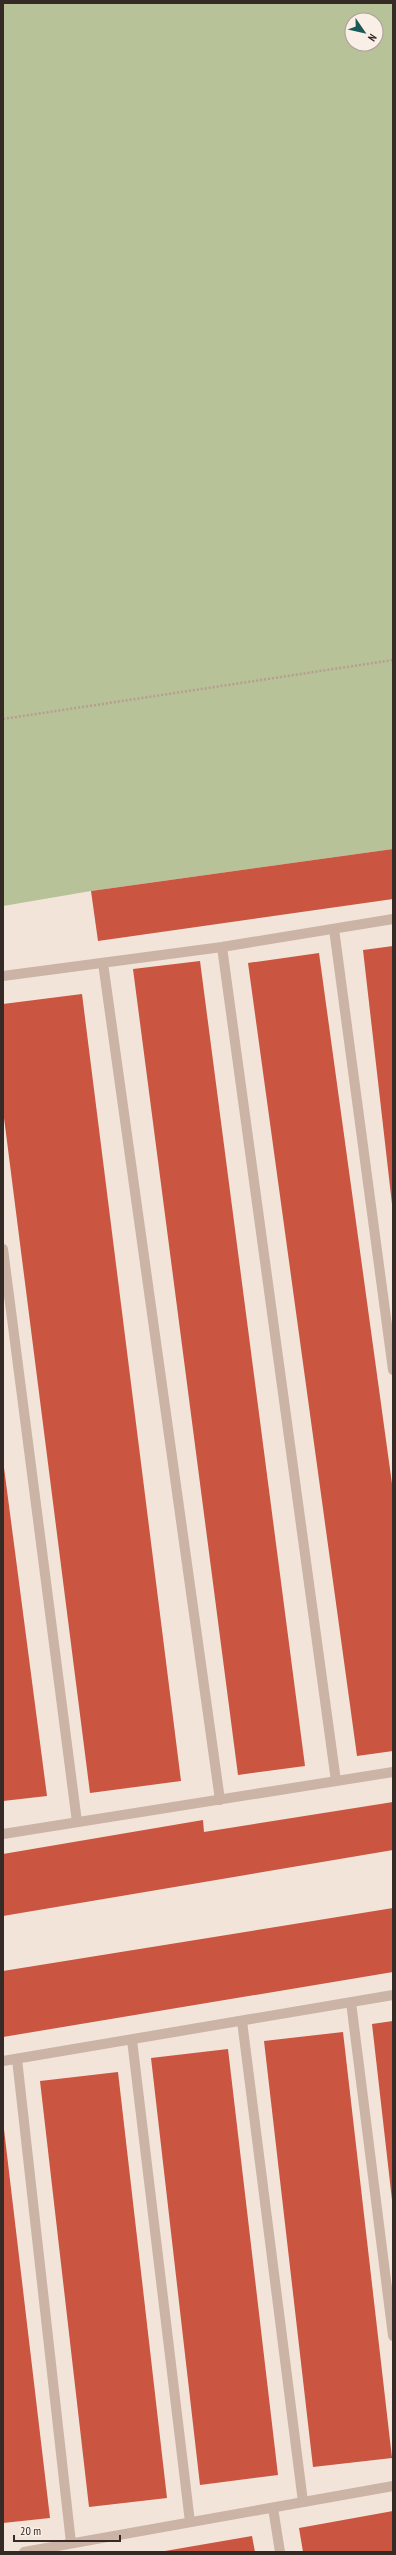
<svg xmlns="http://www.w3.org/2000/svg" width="396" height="2555" font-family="'PT Sans Narrow',sans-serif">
<rect width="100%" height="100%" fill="#f2e4d9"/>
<path fill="#b8c299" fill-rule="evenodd" d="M3,3H393V849L91,891L3,906ZM352,20H376V44H352Z"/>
<path fill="#ca5540" d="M393,849V899L98,941L91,891Z
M393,946V1204H392L363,950Z
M319,953L393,1491V1751L357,1756L248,963Z
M200,961L305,1766L238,1775L133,969Z
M82,994L181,1781L90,1793L3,1110V1004Z
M3,1460L47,1796L3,1801Z
M393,1802V1850L3,1916V1854L203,1820L204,1832Z
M393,1908V1972L3,2037V1971Z
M393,2021V2200H392L372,2024Z
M343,2032L392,2458L313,2467L264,2041Z
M228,2049L278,2475L200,2485L151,2058Z
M118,2072L167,2498L89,2507L40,2081Z
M3,2121L50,2518L3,2523Z
M393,2511V2552H303L299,2528Z
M252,2536L255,2552H165V2551Z"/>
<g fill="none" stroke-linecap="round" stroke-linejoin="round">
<path stroke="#b79d8f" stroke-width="2.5" stroke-dasharray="2 2" stroke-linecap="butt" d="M3,719L393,660"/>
<path stroke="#cbb3a5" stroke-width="10" d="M334,929L393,1370
M222,947L336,1781
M103,963L220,1800
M3,976L222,947L393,919
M3,1249L77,1822
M3,1834L393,1772
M351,2002L393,2336
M242,2021L303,2502
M132,2040L190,2522
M17,2059L71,2543
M3,2061L393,1995
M273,2508L280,2552
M24,2552L393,2486"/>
</g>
<rect width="396" height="2555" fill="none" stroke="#362a27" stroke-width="8"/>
<g transform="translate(364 32) rotate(124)"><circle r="19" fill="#faefe6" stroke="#aca09a"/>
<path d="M0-3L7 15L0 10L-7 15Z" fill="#1b5957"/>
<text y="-6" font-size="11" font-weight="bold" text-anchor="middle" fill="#362a27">N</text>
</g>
<path d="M14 2535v6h106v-6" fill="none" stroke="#362a27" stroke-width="2"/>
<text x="20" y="2535" font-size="12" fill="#362a27" stroke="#faefe6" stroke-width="3" paint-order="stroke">20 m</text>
</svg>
